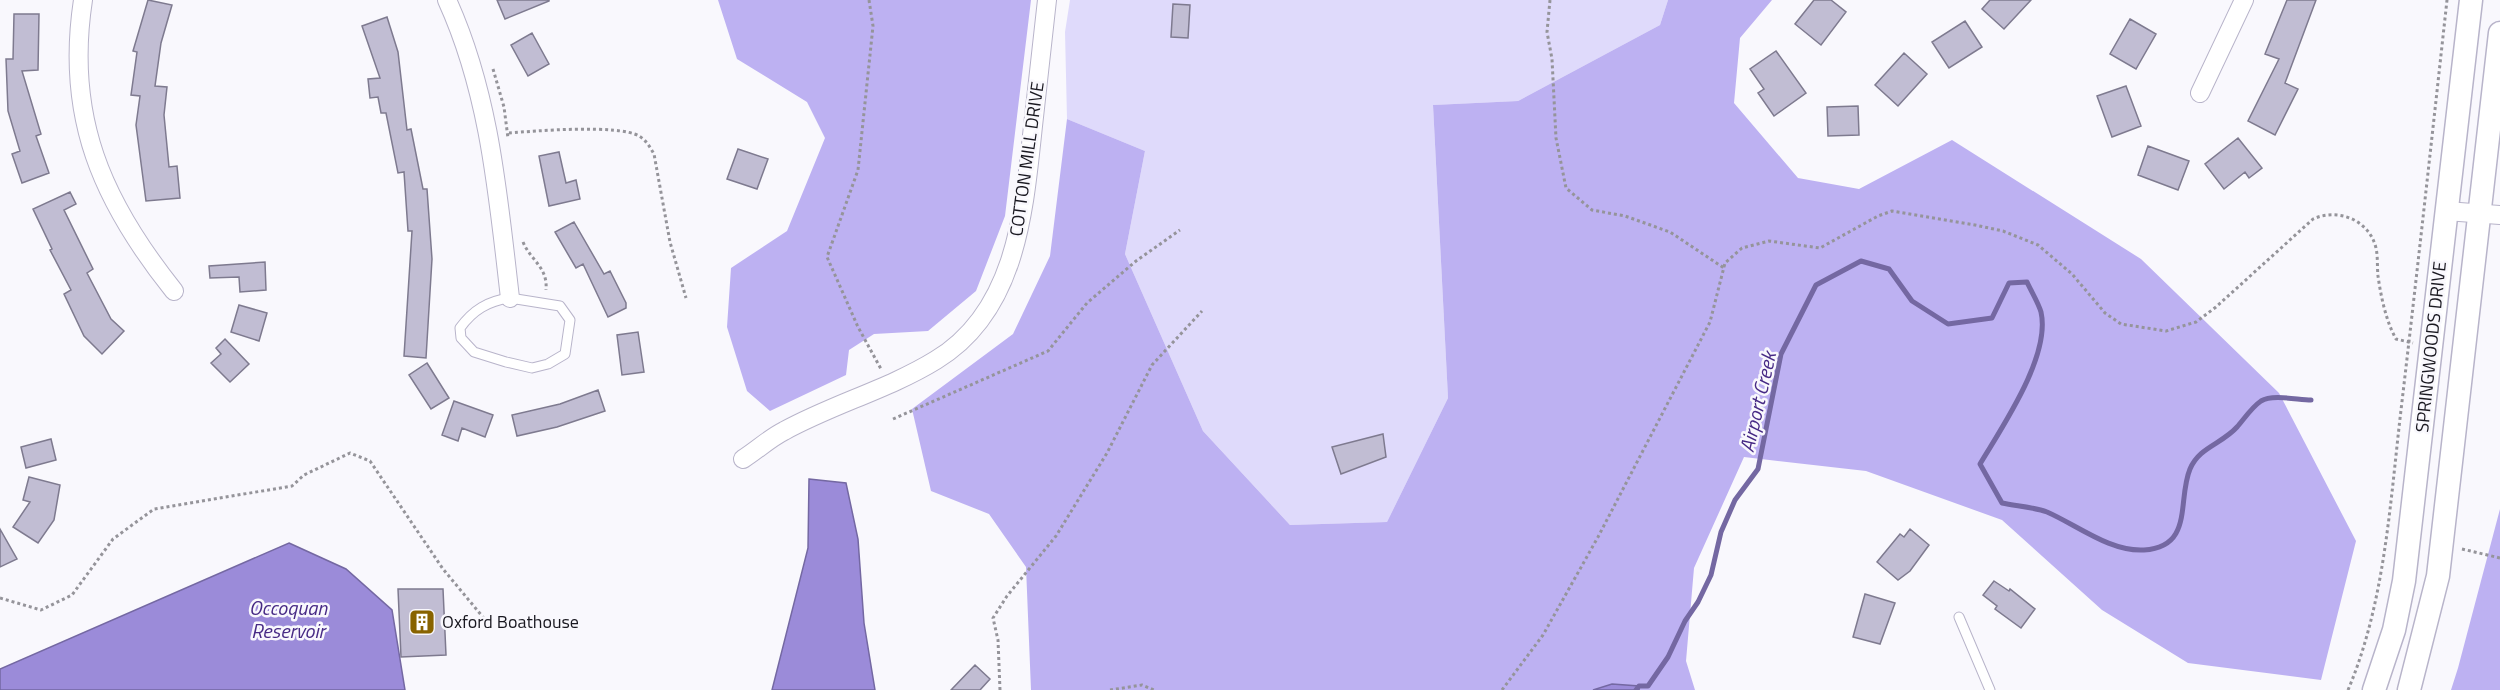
<svg xmlns="http://www.w3.org/2000/svg" width="2500" height="690" font-family="'Titillium Web',sans-serif">
<rect width="100%" height="100%" fill="#f9f8fd"/>
<path fill="#dfdafb" d="M1070,0H1668L1660,25L1518,101L1433,105L1448,398L1387,522L1290,525L1203,431L1125,254L1145,151L1067,119L1065,32Z"/>
<path fill="#bdb1f2" d="M718,0H1031L1005,216L976,291L928,331L874,334L849,350L846,375L770,411L747,391L727,327L731,268L787,231L825,138L807,102L737,59Z
M1668,0H1772L1740,38L1734,103L1798,178L1859,189L1952,140L2141,259L2279,393L2356,541L2321,680L2188,663L2102,610L2002,520L1866,471L1744,457L1694,568L1686,661L1695,690H1639V686L1612,684L1593,690H1031L1026,567L989,514L931,491L912,409L1013,334L1050,256L1067,119L1145,151L1125,254L1203,431L1290,525L1387,522L1448,398L1433,105L1518,101L1660,25Z
M2500,509V690H2451L2458,668Z"/>
<path fill="#9b8bd9" stroke="#7468a2" stroke-width="1.5" d="M809,479L846,483L858,539L864,623L875,690H772L808,548Z
M289,543L346,569L392,610L405,690H0V669Z
M1612,684L1639,686V690H1593Z"/>
<g fill="none" stroke-linecap="round" stroke-linejoin="round">
<path stroke="#7468a2" stroke-width="5" d="M1636,690L1639,686H1648L1668,657L1685,621L1698,602L1711,575L1721,532L1735,500L1758,469L1781,354L1816,285L1861,261L1889,269L1912,301L1948,324L1992,318L2009,283L2027,282C2031,291 2038,302 2041,312C2051,356 2002,427 1980,464L2002,503C2016,506 2034,507 2047,512C2077,525 2110,552 2144,550C2194,547 2177,500 2190,469C2199,447 2222,444 2237,427C2244,419 2252,407 2261,401C2273,394 2298,400 2311,400"/>
</g>
<path fill="#c1bdd3" stroke="#7e7a8f" stroke-width="1.5" d="M148,0L172,5L161,43L155,86L167,87L164,115L169,167L177,166L180,198L146,201L136,125L140,96L131,95L137,52L133,51Z
M497,0H549V1L505,19Z
M1814,0H1831L1846,12L1821,45L1795,24Z
M1990,0H2031L2004,29L1982,9Z
M2287,0H2316L2285,83L2298,89L2275,135L2248,121L2279,59L2265,54Z
M1173,4L1190,5L1188,38L1171,37Z
M14,14H39L38,70L22,71L41,134L36,136L49,173L22,183L12,154L20,151L8,111L6,59H13Z
M387,17L398,52L407,130L411,129L423,189H427L432,259L426,358L404,356L412,231H408L404,172L398,173L386,113H381L378,97L370,98L368,79L380,78L362,26Z
M2130,19L2156,34L2136,69L2110,54Z
M1965,21L1982,47L1949,68L1932,42Z
M532,33L549,64L528,76L511,45Z
M1776,51L1806,93L1774,116L1758,93L1764,89L1750,69Z
M1904,53L1927,74L1898,106L1875,85Z
M2126,86L2141,126L2112,137L2097,96Z
M1858,106L1859,135L1828,136L1827,107Z
M2238,138L2262,168L2249,178L2245,172L2224,189L2205,164Z
M2148,146L2189,161L2178,190L2138,175Z
M738,149L768,159L757,189L727,179Z
M559,152L566,183L576,180L580,199L549,206L539,156Z
M70,192L76,204L64,210L93,269L87,273L111,319L124,331L102,354L84,336L64,294L71,290L50,250L52,249L33,209Z
M574,222L604,274L610,271L626,303V308L608,317L583,264L576,268L555,232Z
M265,262L266,290L240,292L239,277L210,278L209,266Z
M239,305L267,313L259,341L231,332Z
M638,332L644,372L622,375L617,335Z
M225,339L249,364L230,382L211,363L221,354L216,348Z
M427,363L449,398L431,409L409,375Z
M598,390L605,411L557,427L517,436L512,415L560,404Z
M454,401L493,415L485,437L462,428L458,441L442,435Z
M1383,434L1386,457L1341,474L1332,447Z
M51,439L56,460L26,468L21,447Z
M29,477L60,485L54,520L38,543L13,527L30,502L23,500Z
M0,529L17,559L0,567Z
M1910,529L1929,545L1910,571L1898,580L1877,562L1900,534L1904,537Z
M1994,581L2009,591L2010,589L2035,609L2021,628L1995,609L1997,606L1983,595Z
M398,589H443L446,655L401,657Z
M1865,594L1895,603L1880,644L1853,637Z
M975,665L990,679L980,690H951Z"/>
<g fill="none" stroke-linecap="round" stroke-linejoin="round">
<defs>
<path id="service" d="M510,298L560,306L570,320L565,354L548,364L532,368L506,362L474,352L461,338L460,328C473,310 488,301 510,298Z
M1959,617L1990,690"/>
<path id="minor" d="M83,0C65,117 102,201 174,291
M447,0C490,94 498,196 510,298
M2200,93L2244,0
M2446,211L2500,215
M743,459C757,450 770,438 784,431C833,404 889,389 936,360C1017,311 1024,210 1033,126C1038,84 1042,42 1047,0"/>
<path id="tertiary" d="M2374,690L2394,630L2404,581L2471,0
M2409,690L2438,576L2500,33"/>
</defs>
<use href="#service" stroke="#b8b4ca" stroke-width="11"/>
<use href="#minor" stroke="#b8b4ca" stroke-width="20"/>
<use href="#tertiary" stroke="#b8b4ca" stroke-width="25"/>
<path stroke="#95949a" stroke-width="3" stroke-dasharray="3 3" stroke-linecap="butt" d="M869,0L873,26L858,170L827,257L858,327L881,369
M1550,0L1547,32L1552,59L1556,138L1566,188L1592,210L1625,216L1670,232L1724,268
M493,69L504,107L508,138
M509,133C535,131 618,124 639,136C646,140 650,147 654,154L670,242L686,298
M523,242C531,261 548,267 546,290
M893,419L1048,351L1087,303L1136,261L1180,230
M2462,549L2500,558
M0,598L41,610L72,595L113,539L154,509L292,486L304,475L350,453L370,461L443,569L492,628
M1000,690L998,640L993,618L1007,596L1056,536L1107,453L1152,365L1202,311
M1110,690L1142,685L1154,690
M1502,690L1543,635L1598,537L1710,322L1725,263L1742,248L1769,241L1820,248L1878,216L1892,211L1975,225L2003,231L2038,245L2072,274L2105,313L2121,324L2166,331L2196,322L2216,307L2313,219C2337,208 2369,219 2376,248C2378,257 2377,267 2378,276C2381,297 2386,321 2396,339L2413,343
M2348,690C2385,603 2390,503 2401,410C2417,274 2432,137 2447,0"/>
<use href="#service" stroke="#fff" stroke-width="9"/>
<use href="#minor" stroke="#fff" stroke-width="18"/>
<use href="#tertiary" stroke="#fff" stroke-width="22"/>
</g>
<defs>
<symbol id="building-square" viewBox="-11 -11 22 22"><rect x="-9" y="-9" width="18" height="18" rx="4" fill="#886300" stroke="#f9f8fd"/><path d="M-4-6H4V6H1V3H-1V6H-4ZM-2.5-4.3h1.7v1.8h-1.7ZM.8-4.3h1.7v1.8H.8ZM-2.5-1h1.7V.8h-1.7ZM.8-1h1.7V.8H.8Z" fill="#fff"/></symbol>
</defs>
<g fill-rule="evenodd">
<use href="#building-square" x="407" y="607" width="30" height="30"/>
</g>
<g text-anchor="middle" stroke-width="5" stroke-linejoin="round" paint-order="stroke">
<g font-size="18" fill="#191820" stroke="#f9f8fd">
<text transform="translate(1027 159) rotate(-82)" y="6">COTTON MILL DRIVE</text>
<text transform="translate(2431 347) rotate(-84)" y="6">SPRINGWOODS DRIVE</text>
</g>
<g font-size="18" fill="#191820" stroke="#f9f8fd" text-anchor="start">
<text x="442" y="628">Oxford Boathouse</text>
</g>
<g font-size="20" font-style="italic" fill="#472a85" stroke="#f9f8fd">
<text transform="translate(1758 402) rotate(-77)" y="7">Airport Creek</text>
<text x="288" y="615">Occoquan<tspan x="288" dy="23">Reservoir</tspan></text>
</g>
</g>
</svg>
